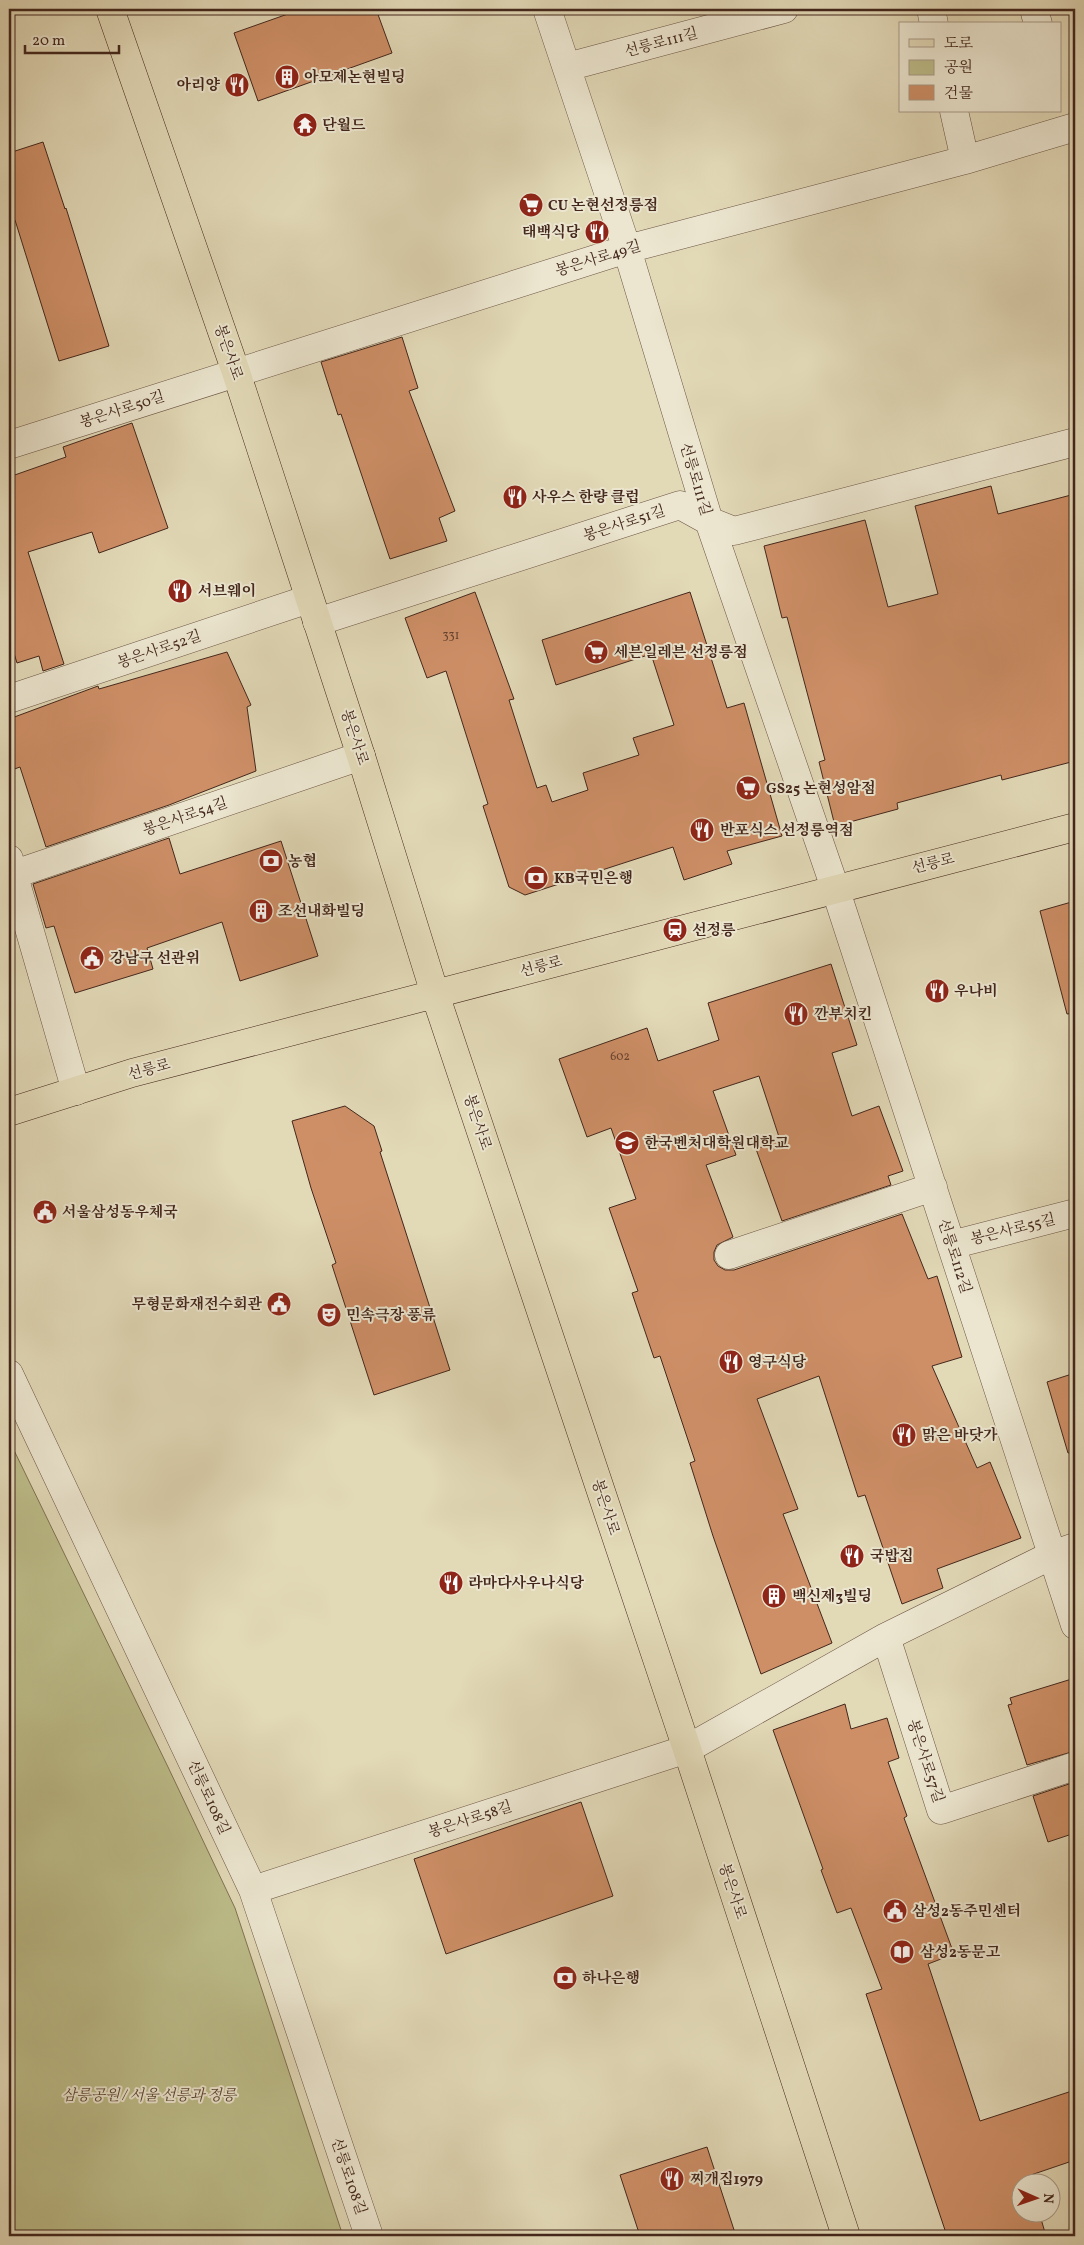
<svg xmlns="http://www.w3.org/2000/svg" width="1084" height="2245" font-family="Vollkorn,'Noto Serif KR',serif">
<rect width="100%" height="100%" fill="#e2d9b7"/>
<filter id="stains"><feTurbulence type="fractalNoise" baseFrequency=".004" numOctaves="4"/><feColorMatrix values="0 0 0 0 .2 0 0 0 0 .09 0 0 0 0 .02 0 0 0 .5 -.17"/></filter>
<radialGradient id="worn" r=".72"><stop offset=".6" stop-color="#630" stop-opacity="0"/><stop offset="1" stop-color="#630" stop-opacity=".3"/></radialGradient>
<path fill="#bcbc89" stroke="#807252" d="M9,1440L168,1767L235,1908L343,2236H9Z"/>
<path fill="#ce8f67" stroke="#43271c" d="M302,9H376L392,53L258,101L234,33Z
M43,142L65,209L66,208L109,346L59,361L15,220L9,222V153Z
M402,337L418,388L409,391L455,511L439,518L447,541L390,559L341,414L338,415L321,362Z
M132,423L168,528L99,553L92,532L28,552L64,664L43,671L39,656L17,663L9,637V477L66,457L63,447Z
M991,486L998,514L1075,494V761L1002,780L1001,775L897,803L898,809L835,826L819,762L825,760L787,617L782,618L764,546L865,520L888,607L938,594L915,506Z
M475,592L514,699L509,700L537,788L546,785L552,802L588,790L583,773L639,755L633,738L674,725L651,654L556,685L542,640L690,592L727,708L744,703L782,836L727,851L732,864L684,880L673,847L525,895L509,887L483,806L488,804L446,671L427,678L405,618Z
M227,652L251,705L247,707L256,771L169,805L46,847L20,767L9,771V719L98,686L99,689Z
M169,838L180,874L281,841L318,956L240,981L222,922L147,948L153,969L75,993L54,926L46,928L33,884Z
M1075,901V1013L1067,1014L1040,911Z
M831,964L857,1045L832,1053L852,1116L879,1106L903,1171L888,1176L891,1185L782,1221L756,1149L780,1140L759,1076L713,1091L736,1155L706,1165L733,1237L717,1245L714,1252V1260L718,1266L725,1270H734L902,1214L928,1279L937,1276L962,1357L932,1366L977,1468L990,1462L1021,1538L937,1569L943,1588L902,1604L865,1495L858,1497L819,1376L757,1399L798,1509L783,1514L832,1643L761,1674L713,1536L690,1463L695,1461L660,1356L654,1358L632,1293L638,1291L609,1208L636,1199L611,1128L587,1137L559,1059L647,1028L658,1061L719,1040L708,1003Z
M345,1106L374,1126L382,1151L380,1152L450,1370L374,1395L332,1265L336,1263L311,1188L292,1121Z
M1075,1373V1452L1068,1453L1047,1382Z
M1075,1678V1751L1027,1765L1008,1705L1012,1704L1010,1698Z
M845,1704L851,1729L887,1718L899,1758L888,1762L907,1816L904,1818L954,1954L928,1964L980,2121L1075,2090V2160L1028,2176L1030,2182H1022V2212H1039L1046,2236H947L866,1994L882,1989L851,1908L837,1913L821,1870L823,1869L773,1730Z
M1075,1782V1833L1048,1842L1033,1796Z
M581,1802L613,1896L446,1954L414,1859Z
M707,2147L736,2236H640L620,2175Z"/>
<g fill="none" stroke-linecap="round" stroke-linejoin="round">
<defs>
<path id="minor" d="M547,9L627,249L709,521L835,888L1075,1625
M931,9L934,24
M1034,9L1038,24
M567,67L784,9
M954,111L965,160
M9,445L627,249L965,160L1075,127
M317,622L680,505L709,521L734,531L1075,442
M9,699L309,599
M9,859L76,1091
M9,876L361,756
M951,1245L1075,1213
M729,1255L933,1187
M9,1374L253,1890L369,2236
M886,1637L941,1810L1075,1766
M253,1890L687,1749L886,1637L1052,1555L1075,1547"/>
<path id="major" d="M110,9L236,372L361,756L435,994L687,1749L846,2236
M9,1112L132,1073L1075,827"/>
</defs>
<use href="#minor" stroke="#6b5443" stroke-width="29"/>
<use href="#major" stroke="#43271c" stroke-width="29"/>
<use href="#minor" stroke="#ece6d0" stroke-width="28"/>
<use href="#major" stroke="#e2d9b7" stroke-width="28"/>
</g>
<defs>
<symbol id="building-disc" viewBox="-11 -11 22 22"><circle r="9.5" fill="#8f2418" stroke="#ece6d0"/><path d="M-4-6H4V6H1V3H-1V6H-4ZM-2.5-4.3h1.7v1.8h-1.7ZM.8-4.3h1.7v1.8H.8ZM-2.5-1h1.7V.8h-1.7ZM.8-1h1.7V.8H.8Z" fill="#fff"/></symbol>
<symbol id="restaurant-disc" viewBox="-11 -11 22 22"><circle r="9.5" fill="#8f2418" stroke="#ece6d0"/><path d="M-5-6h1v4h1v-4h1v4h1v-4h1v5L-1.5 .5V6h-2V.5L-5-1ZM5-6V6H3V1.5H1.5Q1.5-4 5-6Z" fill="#fff"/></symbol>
<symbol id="temple-disc" viewBox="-11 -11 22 22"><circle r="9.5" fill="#8f2418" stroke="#ece6d0"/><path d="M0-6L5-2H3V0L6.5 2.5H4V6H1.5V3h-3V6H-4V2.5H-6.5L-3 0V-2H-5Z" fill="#fff"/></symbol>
<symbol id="supermarket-disc" viewBox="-11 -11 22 22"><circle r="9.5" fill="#8f2418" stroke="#ece6d0"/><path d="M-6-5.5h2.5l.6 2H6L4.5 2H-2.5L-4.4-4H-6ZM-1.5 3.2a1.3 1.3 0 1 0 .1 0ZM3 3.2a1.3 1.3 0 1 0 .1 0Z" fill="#fff"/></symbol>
<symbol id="bank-disc" viewBox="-11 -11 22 22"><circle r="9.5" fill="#8f2418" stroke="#ece6d0"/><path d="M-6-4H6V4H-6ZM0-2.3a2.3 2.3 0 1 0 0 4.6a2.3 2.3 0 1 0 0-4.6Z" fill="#fff"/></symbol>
<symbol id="station-disc" viewBox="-11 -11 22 22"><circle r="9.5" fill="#8f2418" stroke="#ece6d0"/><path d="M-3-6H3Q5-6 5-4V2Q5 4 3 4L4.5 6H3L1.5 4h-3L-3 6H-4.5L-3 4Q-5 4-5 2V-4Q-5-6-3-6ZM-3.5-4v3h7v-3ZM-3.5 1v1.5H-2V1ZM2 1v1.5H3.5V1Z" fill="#fff"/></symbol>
<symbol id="civic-disc" viewBox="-11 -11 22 22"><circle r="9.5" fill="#8f2418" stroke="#ece6d0"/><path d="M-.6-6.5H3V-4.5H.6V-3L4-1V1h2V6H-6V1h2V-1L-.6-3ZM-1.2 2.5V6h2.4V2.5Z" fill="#fff"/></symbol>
<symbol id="university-disc" viewBox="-11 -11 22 22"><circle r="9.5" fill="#8f2418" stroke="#ece6d0"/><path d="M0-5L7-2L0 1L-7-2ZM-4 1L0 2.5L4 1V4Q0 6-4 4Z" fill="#fff"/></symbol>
<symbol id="theatre-disc" viewBox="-11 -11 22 22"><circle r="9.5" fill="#8f2418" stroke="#ece6d0"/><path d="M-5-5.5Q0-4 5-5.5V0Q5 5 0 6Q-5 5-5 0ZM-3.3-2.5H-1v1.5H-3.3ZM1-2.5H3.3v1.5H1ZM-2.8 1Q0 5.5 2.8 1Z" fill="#fff"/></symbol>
<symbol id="library-disc" viewBox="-11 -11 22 22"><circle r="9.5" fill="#8f2418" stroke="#ece6d0"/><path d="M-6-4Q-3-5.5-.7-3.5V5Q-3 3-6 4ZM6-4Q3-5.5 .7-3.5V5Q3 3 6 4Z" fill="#fff"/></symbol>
</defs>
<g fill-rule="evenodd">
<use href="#building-disc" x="273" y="63" width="28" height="28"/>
<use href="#restaurant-disc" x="223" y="71" width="28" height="28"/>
<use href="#temple-disc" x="291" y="111" width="28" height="28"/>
<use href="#supermarket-disc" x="517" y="191" width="28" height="28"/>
<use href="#restaurant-disc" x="583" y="218" width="28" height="28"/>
<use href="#restaurant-disc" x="501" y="483" width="28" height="28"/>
<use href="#restaurant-disc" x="166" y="577" width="28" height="28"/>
<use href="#supermarket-disc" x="582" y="638" width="28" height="28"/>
<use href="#supermarket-disc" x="734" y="774" width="28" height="28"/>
<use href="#restaurant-disc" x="688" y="816" width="28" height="28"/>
<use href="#bank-disc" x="257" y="847" width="28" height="28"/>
<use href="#bank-disc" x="522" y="864" width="28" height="28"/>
<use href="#building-disc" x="247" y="897" width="28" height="28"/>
<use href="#station-disc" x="661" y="916" width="28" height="28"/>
<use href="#civic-disc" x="78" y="944" width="28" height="28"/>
<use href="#restaurant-disc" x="923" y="977" width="28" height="28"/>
<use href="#restaurant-disc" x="782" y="1000" width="28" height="28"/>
<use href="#university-disc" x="613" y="1129" width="28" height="28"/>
<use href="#civic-disc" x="31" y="1198" width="28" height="28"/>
<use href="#civic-disc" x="265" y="1290" width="28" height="28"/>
<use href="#theatre-disc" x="315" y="1301" width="28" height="28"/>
<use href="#restaurant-disc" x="717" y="1348" width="28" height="28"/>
<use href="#restaurant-disc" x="890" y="1421" width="28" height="28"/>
<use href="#restaurant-disc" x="838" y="1542" width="28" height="28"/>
<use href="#restaurant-disc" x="437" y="1569" width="28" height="28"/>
<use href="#building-disc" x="760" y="1582" width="28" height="28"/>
<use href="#civic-disc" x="881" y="1897" width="28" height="28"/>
<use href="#library-disc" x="888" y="1938" width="28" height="28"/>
<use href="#bank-disc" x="551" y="1964" width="28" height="28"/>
<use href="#restaurant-disc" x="658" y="2165" width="28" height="28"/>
</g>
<g text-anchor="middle" stroke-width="4" stroke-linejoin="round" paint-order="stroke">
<g font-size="12" fill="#66412f">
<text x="451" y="639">331</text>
<text x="620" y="1060">602</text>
</g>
<g font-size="15" fill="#43271c" stroke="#ece6d0">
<text transform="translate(661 42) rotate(-15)" y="5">선릉로111길</text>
<text transform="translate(598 258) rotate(-17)" y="5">봉은사로49길</text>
<text transform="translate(229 352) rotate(71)" y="5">봉은사로</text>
<text transform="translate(122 409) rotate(-18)" y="5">봉은사로50길</text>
<text transform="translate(696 479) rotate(73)" y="5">선릉로111길</text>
<text transform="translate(624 523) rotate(-18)" y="5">봉은사로51길</text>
<text transform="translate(159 649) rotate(-19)" y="5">봉은사로52길</text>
<text transform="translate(355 737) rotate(72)" y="5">봉은사로</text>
<text transform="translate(185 816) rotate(-19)" y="5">봉은사로54길</text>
<text transform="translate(933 863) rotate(-14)" y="5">선릉로</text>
<text transform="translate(541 966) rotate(-15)" y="5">선릉로</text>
<text transform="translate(149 1069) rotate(-15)" y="5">선릉로</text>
<text transform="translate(478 1122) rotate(72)" y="5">봉은사로</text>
<text transform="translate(1013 1229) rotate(-14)" y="5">봉은사로55길</text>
<text transform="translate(955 1256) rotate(72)" y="5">선릉로112길</text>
<text transform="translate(606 1507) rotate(72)" y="5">봉은사로</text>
<text transform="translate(926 1761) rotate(72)" y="5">봉은사로57길</text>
<text transform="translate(209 1797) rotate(65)" y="5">선릉로108길</text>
<text transform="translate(470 1819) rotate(-18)" y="5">봉은사로58길</text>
<text transform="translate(733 1891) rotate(72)" y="5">봉은사로</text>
<text transform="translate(349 2176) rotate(71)" y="5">선릉로108길</text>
</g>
<g font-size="15" font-weight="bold" fill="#43271c" stroke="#ece6d0" text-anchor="start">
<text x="304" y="82">아모제논현빌딩</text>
<text x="220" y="90" text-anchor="end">아리양</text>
<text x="322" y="130">단월드</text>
<text x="548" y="210">CU 논현선정릉점</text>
<text x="580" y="237" text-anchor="end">태백식당</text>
<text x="532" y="502">사우스 한량 클럽</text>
<text x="198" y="596">서브웨이</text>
<text x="614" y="657">세븐일레븐 선정릉점</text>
<text x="766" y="793">GS25 논현성암점</text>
<text x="720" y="835">반포식스 선정릉역점</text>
<text x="288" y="866">농협</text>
<text x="554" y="883">KB국민은행</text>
<text x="278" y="916">조선내화빌딩</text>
<text x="692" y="935">선정릉</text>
<text x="110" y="963">강남구 선관위</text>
<text x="954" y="996">우나비</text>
<text x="814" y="1019">깐부치킨</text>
<text x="644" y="1148">한국벤처대학원대학교</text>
<text x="62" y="1217">서울삼성동우체국</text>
<text x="262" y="1309" text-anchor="end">무형문화재전수회관</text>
<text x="346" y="1320">민속극장 풍류</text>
<text x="748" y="1367">영구식당</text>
<text x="922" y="1440">맑은 바닷가</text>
<text x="870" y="1561">국밥집</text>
<text x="468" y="1588">라마다사우나식당</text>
<text x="792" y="1601">백신제3빌딩</text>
<text x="912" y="1916">삼성2동주민센터</text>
<text x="920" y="1957">삼성2동문고</text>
<text x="582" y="1983">하나은행</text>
<text x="690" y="2184">찌개집1979</text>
</g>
<g font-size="15" font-style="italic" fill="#5b4532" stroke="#ece6d0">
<text x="149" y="2100">삼릉공원 / 서울 선릉과 정릉</text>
</g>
</g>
<rect width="1084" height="2245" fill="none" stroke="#e2d9b7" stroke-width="30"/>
<rect x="10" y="10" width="1064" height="2225" fill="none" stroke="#43271c" stroke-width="2.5"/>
<rect x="15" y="15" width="1054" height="2215" fill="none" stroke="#43271c"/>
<rect x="899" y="22" width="162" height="90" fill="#ece6d0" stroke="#a89a88"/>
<rect x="909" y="39" width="25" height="8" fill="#e2d9b7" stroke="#a89a88"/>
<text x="944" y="48" font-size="15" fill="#43271c">도로</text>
<rect x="909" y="60" width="25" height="15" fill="#bcbc89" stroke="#a89a88"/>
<text x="944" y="72" font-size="15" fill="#43271c">공원</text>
<rect x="909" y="85" width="25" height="15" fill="#ce8f67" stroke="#a89a88"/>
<text x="944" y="98" font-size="15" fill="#43271c">건물</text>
<g transform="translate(1036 2198) rotate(92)"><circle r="24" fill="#ece6d0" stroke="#a89a88"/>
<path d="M0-4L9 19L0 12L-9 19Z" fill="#8f2418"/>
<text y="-8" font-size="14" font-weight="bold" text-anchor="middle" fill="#43271c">N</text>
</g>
<path d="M25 45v8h94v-8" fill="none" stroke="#43271c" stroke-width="2.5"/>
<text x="32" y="45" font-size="15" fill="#43271c" stroke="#ece6d0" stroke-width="4" paint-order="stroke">20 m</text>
<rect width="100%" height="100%" filter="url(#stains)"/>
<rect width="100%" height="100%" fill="url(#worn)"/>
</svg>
